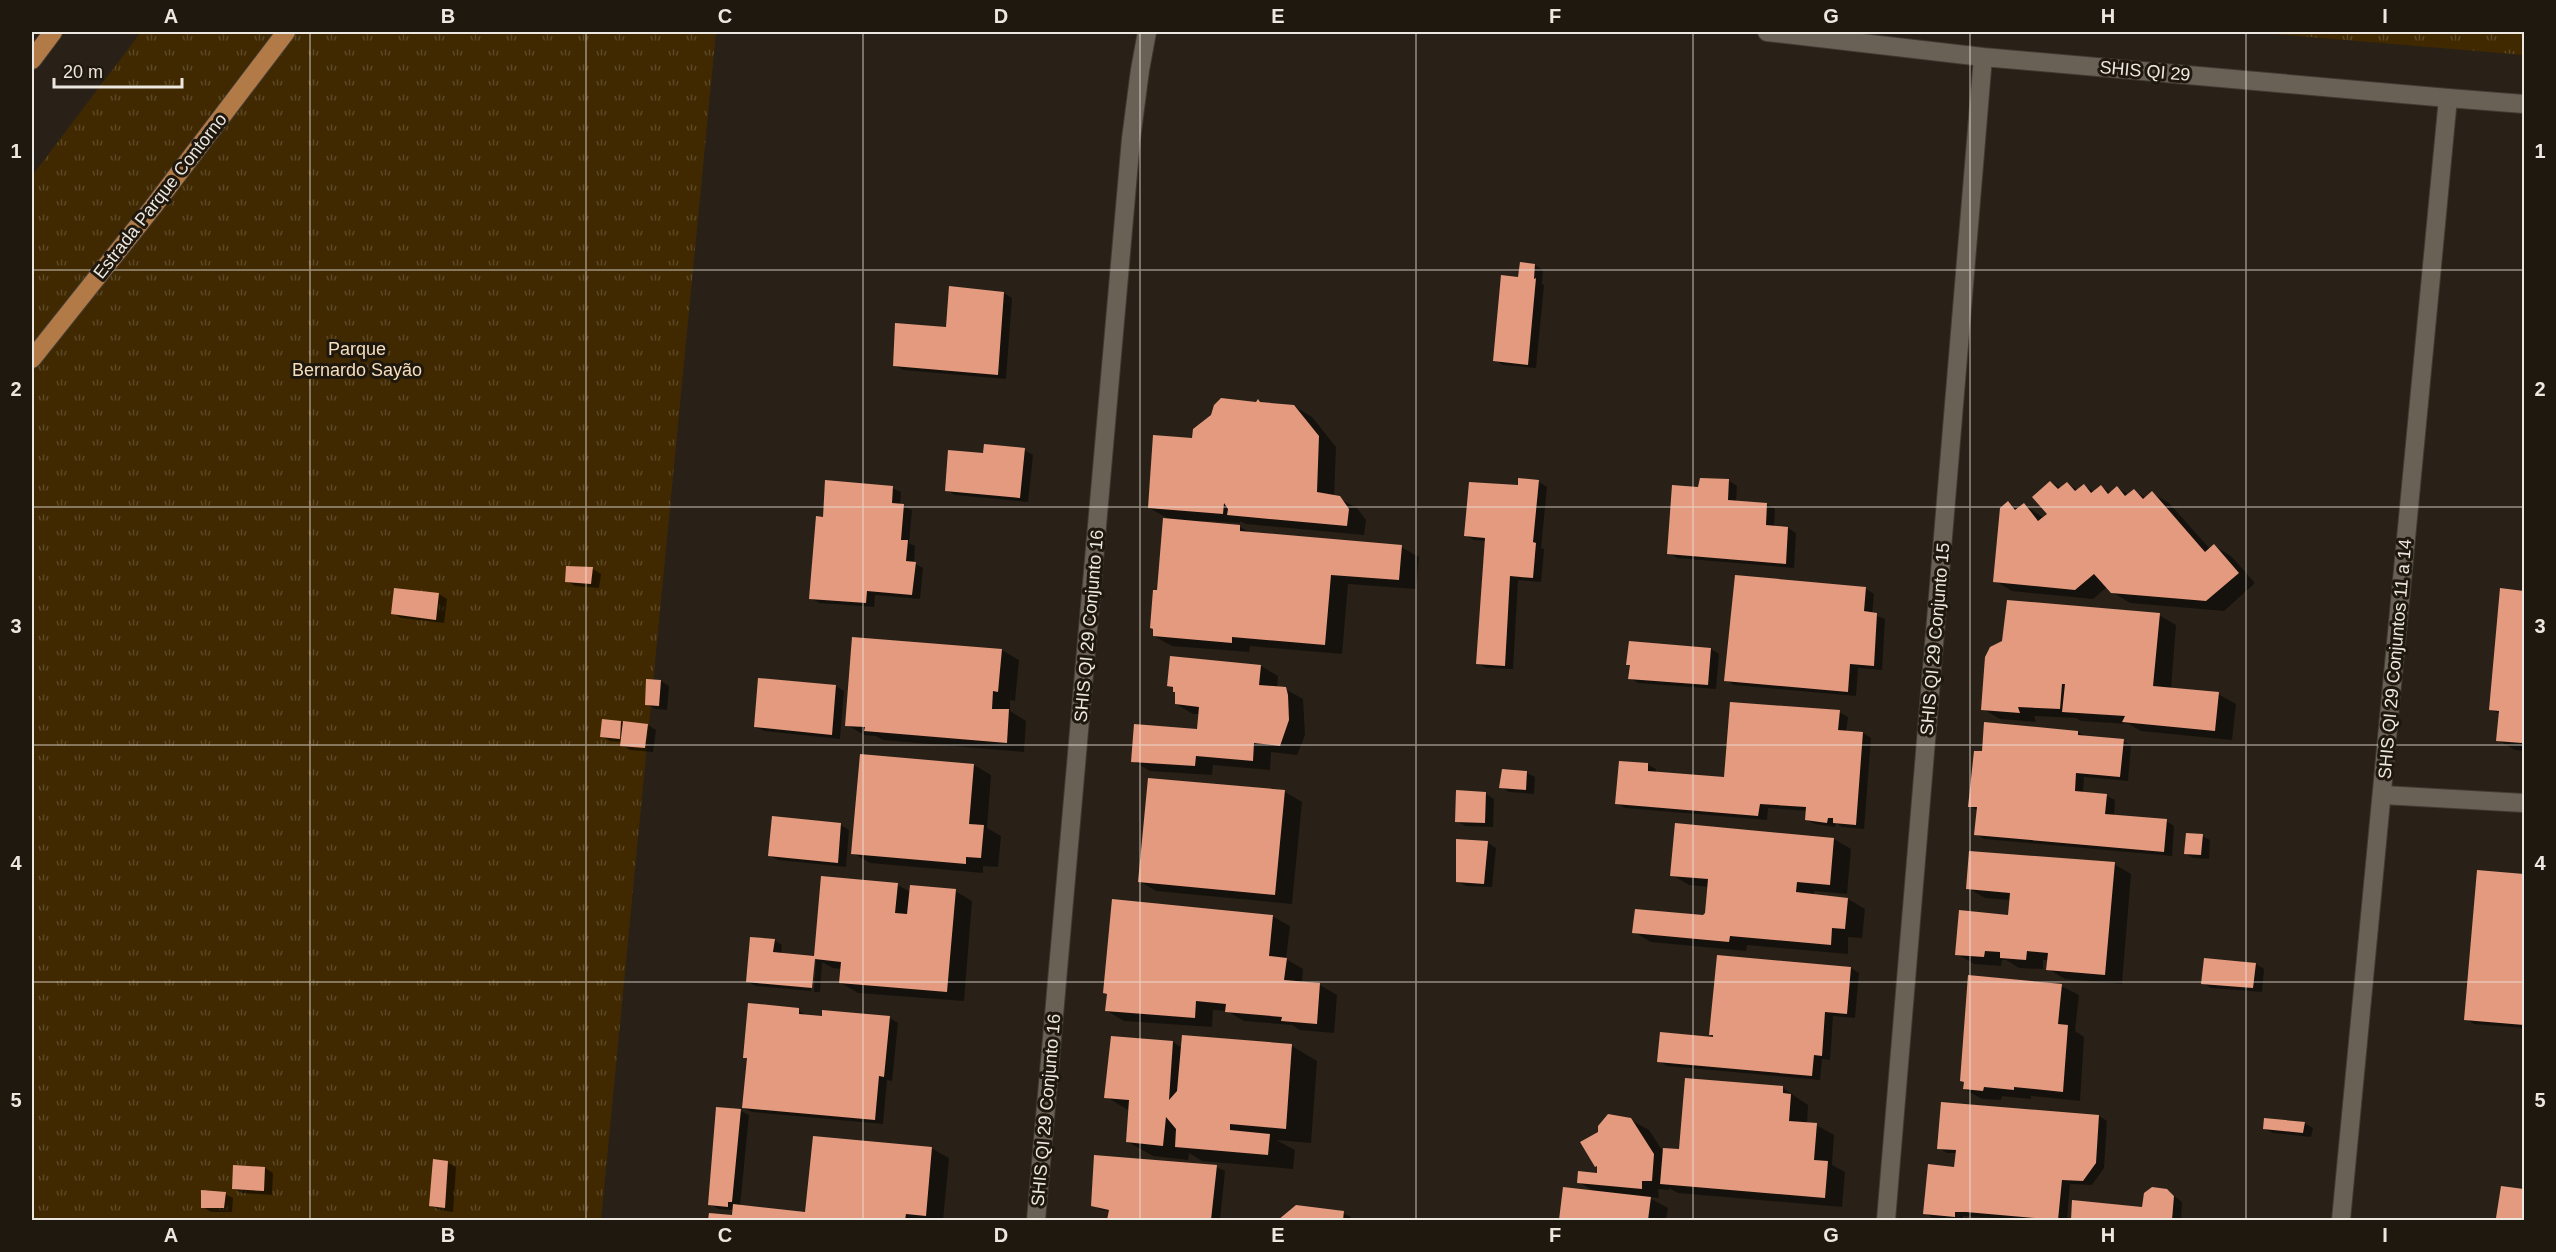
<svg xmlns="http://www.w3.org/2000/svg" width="2556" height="1252" font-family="Helvetica,sans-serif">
<defs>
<pattern id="park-tufts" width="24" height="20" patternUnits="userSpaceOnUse" patternTransform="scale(1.5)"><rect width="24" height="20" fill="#402901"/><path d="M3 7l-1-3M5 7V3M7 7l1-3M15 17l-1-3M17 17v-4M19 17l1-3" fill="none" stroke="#5c4826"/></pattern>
</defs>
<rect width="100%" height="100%" fill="#292117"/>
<path fill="url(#park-tufts)" d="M141,32H716L601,1220H32V176Z
M2250,32H2524V55Z"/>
<path fill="#0007" d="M1535,265L1543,270L1542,284L1544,285L1536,368L1503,365L1495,360L1519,279Z
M1004,293L1012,298L1006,379L903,370L894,365Z
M1258,401L1263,404L1294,406L1312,417L1336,447L1334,496L1357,508L1366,520L1364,535L1246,524L1240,521V523L1204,521V523L1240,527L1251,533L1401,547L1419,557L1416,589L1348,584L1342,654L1250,646L1249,652L1172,646L1154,636L1158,592L1171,520L1149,508L1194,440Z
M1024,450L1033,455L1028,502L955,495L946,490L984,455Z
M1701,479L1729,481L1737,486L1736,502L1767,504L1775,509L1774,527L1788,528L1796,533L1794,568L1677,558L1669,553L1700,488Z
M1539,482L1547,487L1541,548L1544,549L1541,582L1518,580L1513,669L1486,668L1478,663L1486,541L1474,540L1465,535L1519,486Z
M2051,482L2062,489L2067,484L2078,490L2084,486L2095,492L2101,487L2112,493L2118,488L2129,495L2134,491L2146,498L2152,493L2169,503L2210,549L2214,546L2231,556L2255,583L2224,611L2130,603L2112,592L2107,587L2093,599L2012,591L1995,581L2008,503L2019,510L2024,505L2044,518L2049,514Z
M892,488L901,492L900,505L912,510L909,543L915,546L914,563L923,568L920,599L875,595L874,607L819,603L811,598L824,518Z
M593,569L601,574L599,588L575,586L567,581Z
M1866,589L1874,594L1872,614L1885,619L1882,670L1858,668L1856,696L1734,685L1726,680Z
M2501,590L2524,593V751L2515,750L2498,740L2500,714L2490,709Z
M439,594L447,599L444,623L401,618L393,613Z
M2159,615L2176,625L2171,689L2218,694L2236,704L2232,740L2141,731L2129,724L2081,721L2076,718L2034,716L2036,722L2000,719L1983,709Z
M1711,649L1719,654L1716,689L1638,683L1630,678L1631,666L1628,664Z
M1002,650L1019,660L1015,701L1010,700V711L1026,721L1024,752L883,740L876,736L864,735L847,725Z
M1171,658L1261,666L1278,676L1277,688L1285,689L1303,699L1305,735L1297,755L1271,752L1270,770L1213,765L1212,775L1150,771L1133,761L1198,731L1200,714H1193L1176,704L1177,692L1169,685Z
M661,681L669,686L667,710L655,709L646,704Z
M836,686L844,691L840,739L764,731L755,727Z
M1839,712L1848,717L1846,732L1863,733L1871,738L1864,829L1842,827L1836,823L1835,827L1815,824L1807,820L1808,811L1768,808L1767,820L1625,808L1616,803L1620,762L1648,765L1656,769V774L1725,779Z
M621,722L648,725L656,730L653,752L630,750L622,745V742L610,741L602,736Z
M2078,732L2086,737L2123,741L2131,745L2128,781L2084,777L2083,793L2107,796L2115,800L2114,816L2166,821L2174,826L2172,856L1984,839L1976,834L1978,811L1970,806Z
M974,765L991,775L987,828L1001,836L998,867L983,866V873L870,863L853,853Z
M1527,773L1535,777L1534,794L1509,792L1501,787Z
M1285,792L1302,802L1292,904L1156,891L1139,881Z
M1457,792L1486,794L1494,799L1493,827L1465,826L1457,821Z
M773,818L841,825L849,830L846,867L778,860L770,856Z
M2202,836L2210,840L2209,859L2193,858L2185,853Z
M1834,839L1851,849L1847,894L1814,891V895L1848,899L1865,909L1862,938L1848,937V954L1747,945L1746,951L1651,942L1634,932L1704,917L1707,914L1709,887L1689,885L1672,875Z
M1488,843L1496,848L1492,887L1466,886L1458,881Z
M2114,864L2131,874L2122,984L2065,979L2048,969L2049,960H2043V969L2019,968L2006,960H2002L2001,966L1974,964L1957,954L2009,916L2011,900L1985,898L1968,888Z
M2479,872L2524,876V1028L2474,1024L2466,1019Z
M897,885L911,892L955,891L972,901L964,1001L858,993L841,983L842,969L833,968L822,962L820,992H814L816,959H813L811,991L756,986L748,982L774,940L782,945L781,954L816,958Z
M1272,916L1290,926L1286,959L1303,969L1302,983L1320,985L1337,995L1334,1033L1300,1030L1292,1025L1244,1021L1227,1011L1213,1010L1212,1027L1124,1021L1107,1011L1108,995L1104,993Z
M2205,959L2256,964L2264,969L2262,992L2211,988L2203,983Z
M1851,968L1859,973L1855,1018L1833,1016L1830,1060L1822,1059L1820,1080L1667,1066L1659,1061L1714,1039V1036L1711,1034Z
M2061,986L2079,995L2075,1031L2084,1037L2080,1101L2031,1096V1099L2002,1096L2001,1100L1982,1099L1964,1089L1966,1083L1961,1081Z
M798,1010L807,1016L890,1018L898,1023L892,1081L887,1080L883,1124L752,1112L743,1108L748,1059L744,1057Z
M1173,1042L1182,1048L1292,1046L1317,1061L1311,1143L1276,1140L1295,1150L1293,1169L1202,1161L1189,1153L1188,1160L1153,1156L1128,1142L1130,1111L1106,1097Z
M1783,1088L1808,1105L1807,1124L1816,1125L1834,1135L1832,1165L1845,1172L1842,1207L1678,1193L1669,1188V1190L1658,1189L1659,1198L1648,1197L1668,1208L1666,1220H1561L1564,1189L1596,1192L1578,1182L1599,1175V1167L1596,1166L1631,1120L1649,1130L1664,1153L1680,1150Z
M1942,1104L2099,1116L2107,1121L2104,1168L2092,1185L2070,1184L2067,1220H2028L1963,1216V1220L1933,1218L1925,1213L1955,1168L1957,1153H1947L1939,1148Z
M741,1111L749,1115L740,1206L805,1213L931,1148L949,1158L943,1220H710V1215L733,1217L734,1210L718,1209L710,1204Z
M2304,1123L2313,1128L2311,1137L2273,1133L2265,1129Z
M448,1163L456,1167L453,1212L439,1210L430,1205Z
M1216,1167L1225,1171L1220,1220H1112L1109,1219L1110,1211L1101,1210L1093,1205Z
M265,1168L273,1173L272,1195L242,1193L233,1188Z
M2502,1188L2524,1191V1220H2504L2498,1217Z
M2167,1190L2182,1202L2181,1220H2072L2074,1202L2144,1209Z
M225,1194L233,1198L232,1212H211L203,1207Z
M1297,1207L1343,1213L1351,1217V1220H1280Z"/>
<path fill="#e49a7e" d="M1520,262L1535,264L1534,279L1536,278L1528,365L1493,361L1501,275L1518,277Z
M949,286L1004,292L998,375L893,366L895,323L946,327Z
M1221,398L1256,402L1258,399L1260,402L1294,405L1319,436L1317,492L1340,496L1349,509L1347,526L1227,515L1228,509L1224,503L1223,514L1148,508L1153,435L1192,438L1193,429L1211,415L1214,405Z
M984,444L1025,448L1020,498L945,491L948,450L983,453Z
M1518,478L1539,480L1533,542L1536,543L1533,578L1510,576L1505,666L1476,664L1485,538L1464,536L1469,482L1518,485Z
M1700,478L1729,479L1728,500L1767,503L1766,525L1788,527L1786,564L1667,554L1672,485L1698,487Z
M825,480L893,486L892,503L904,504L901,540H908L906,561L916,562L912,595L867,591L866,603L809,599L816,516L823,517Z
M2050,481L2058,489L2067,482L2075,491L2084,484L2091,493L2101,485L2108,494L2117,486L2125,496L2134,489L2143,499L2152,491L2205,552L2214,544L2239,573L2206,601L2111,593L2094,574L2075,590L1993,582L2000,508L2008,501L2015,510L2024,503L2038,521L2047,514L2032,497Z
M1163,518L1240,525V531L1402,545L1399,580L1331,575L1325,645L1232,637V643L1153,636V629L1150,628L1153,590H1157Z
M566,566L593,567L591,584L565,582Z
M1735,575L1866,587L1864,611L1877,613L1874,666L1850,664L1848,692L1724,681Z
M394,588L439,593L436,620L391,614Z
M2500,588L2524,591V725L2522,743L2496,741L2499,711L2489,710Z
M2007,600L2160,613L2153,686L2219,692L2215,731L2122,722L2125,716L2062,712L2065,684H2062L2060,709L2018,707L2020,713L1981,710L1985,657L1990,647L2002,641Z
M852,637L1002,649L998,692L993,691L992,709H1009L1007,743L864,731L865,727L845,726Z
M1629,641L1711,648L1708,685L1628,679L1630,665H1626Z
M1170,656L1261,665L1259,685L1286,687L1288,695L1289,720L1280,746L1254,743L1253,761L1196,756L1195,766L1131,762L1134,724L1197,729L1199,707L1175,704V692H1173V687L1167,686Z
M758,678L836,685L832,735L754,727Z
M646,679L661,680L659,706L645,705Z
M1730,702L1840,710L1838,730L1863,732L1856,825L1833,823V818H1828L1827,823L1805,820L1806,807L1760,804L1758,816L1615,804L1619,761L1648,763V771L1724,777Z
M602,719L621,721L620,739L600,737Z
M623,721L648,724L645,748L620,746Z
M1984,722L2078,731V735L2124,739L2120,777L2076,773L2075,791L2107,794L2105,814L2167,819L2164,852L1974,835L1977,807H1968L1974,751H1982Z
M860,754L974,764L969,824L984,825L981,858L966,857V864L851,854Z
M1502,769L1527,771L1526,790L1499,788Z
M1148,778L1285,790L1275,895L1138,882Z
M1456,790L1486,792L1485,823L1455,822Z
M772,816L841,823L838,863L768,856Z
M1675,823L1834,838L1830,885L1797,882L1796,892L1848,898L1845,929L1832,928L1831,945L1730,936L1729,942L1632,933L1635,909L1703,915L1705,913L1708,879L1670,876Z
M2186,833L2203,834L2201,855L2184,854Z
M1456,839L1488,841L1484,884L1456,882Z
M1969,851L2115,862L2105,975L2046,970L2048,953L2027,951L2026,960L2000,958V952L1985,951L1984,957L1955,955L1959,910L2008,915L2010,893L1966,889Z
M2477,870L2524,874V1025L2464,1020Z
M821,876L898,883L895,913L907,914L910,885L956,889L947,992L839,983L841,962L815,959L812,988L746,982L750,937L775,939L773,952L814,956Z
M1112,899L1273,915L1269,956L1287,958L1284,980L1320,983L1317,1024L1281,1021L1282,1017L1225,1012L1226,1004L1196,1001L1195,1018L1105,1011L1107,994L1103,993Z
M1717,955L1851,967L1847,1014L1825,1012L1822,1056L1814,1055L1812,1076L1657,1062L1660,1032L1713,1037V1035H1709Z
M2204,958L2256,963L2253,988L2201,984Z
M1968,975L2062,984L2058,1024L2068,1025L2063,1092L2014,1087V1090L1984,1087L1983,1091L1963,1089L1964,1082L1960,1081Z
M748,1003L799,1008V1014L822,1016V1010L890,1016L884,1077L879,1076L875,1120L742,1108L747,1058H743Z
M1182,1035L1292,1044L1286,1129L1230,1124V1130L1270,1134L1268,1155L1175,1147L1176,1129L1166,1117L1163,1146L1126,1142L1129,1100L1104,1098L1111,1036L1173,1041L1169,1100L1177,1091Z
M1685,1078L1783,1086V1093L1791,1094L1789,1121L1817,1123L1814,1160L1828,1161L1825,1198L1660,1184L1663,1148L1679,1149Z
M1941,1102L2099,1115L2096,1163L2083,1181L2062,1180L2058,1220L1966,1212H1955V1217L1923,1214L1928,1164L1954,1167L1956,1150L1937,1149Z
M716,1107L741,1109L732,1202H728V1207L708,1205Z
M1608,1114L1631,1118L1654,1154L1652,1181H1642V1189L1577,1183L1578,1171L1597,1173V1166L1595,1167L1580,1142L1598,1132V1126Z
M2264,1118L2305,1122L2303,1133L2263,1129Z
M813,1136L932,1147L926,1216L906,1214L905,1220H708L709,1213L732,1215L733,1204L805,1212Z
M1094,1155L1217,1165L1211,1220H1107L1109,1210L1091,1206Z
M433,1159L448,1161L445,1208L429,1206Z
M233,1165L265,1167L264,1191L232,1189Z
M2501,1186L2524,1189V1220L2496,1218Z
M1563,1187L1651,1197L1648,1220H1559Z
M2152,1187L2167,1189L2174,1196L2172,1220H2071L2072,1200L2142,1207L2144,1193Z
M201,1190L226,1192L224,1208H201Z
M1296,1205L1344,1211L1343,1220H1278Z"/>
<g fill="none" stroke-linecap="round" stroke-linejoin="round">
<defs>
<path id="street" d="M1767,32L1983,57L2448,98
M2383,795L2524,803
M1036,1220L1131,139L1140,70L1147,32
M1886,1220L1983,57"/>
<path id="secondary" d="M2341,1220L2448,98L2524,104"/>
<path id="primary" d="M32,60L53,32
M32,359L153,207L286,32"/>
</defs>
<use href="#street" stroke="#413b34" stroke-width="20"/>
<use href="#secondary" stroke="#413b34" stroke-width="20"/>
<use href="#primary" stroke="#413b34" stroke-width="20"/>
<use href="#street" stroke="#6a6156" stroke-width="18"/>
<use href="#secondary" stroke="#6a6156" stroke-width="18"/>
<use href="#primary" stroke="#b17a46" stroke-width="18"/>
</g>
<path fill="none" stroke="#ece7e0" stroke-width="1.5" stroke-opacity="0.55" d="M310,32V1220M586,32V1220M863,32V1220M1140,32V1220M1416,32V1220M1693,32V1220M1970,32V1220M2246,32V1220M32,270H2524M32,507H2524M32,745H2524M32,982H2524"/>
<g text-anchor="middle" stroke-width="6" stroke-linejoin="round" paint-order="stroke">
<g font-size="18" fill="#ece7e0" stroke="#1f180e">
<text transform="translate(2145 71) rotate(5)" y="6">SHIS QI 29</text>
<text transform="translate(160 196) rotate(-52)" y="6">Estrada Parque Contorno</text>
<text transform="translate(1089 626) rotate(-85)" y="6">SHIS QI 29 Conjunto 16</text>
<text transform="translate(1935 639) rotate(-85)" y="6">SHIS QI 29 Conjunto 15</text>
<text transform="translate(2395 659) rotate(-85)" y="6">SHIS QI 29 Conjuntos 11 a 14</text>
<text transform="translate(1046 1110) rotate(-85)" y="6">SHIS QI 29 Conjunto 16</text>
</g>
<g font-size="18" fill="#f7dfbe" stroke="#1f180e">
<text x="357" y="355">Parque<tspan x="357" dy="21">Bernardo Sayão</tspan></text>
</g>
</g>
<rect width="2556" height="1252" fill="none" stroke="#1f180e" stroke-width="66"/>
<path d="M54 78v9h128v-9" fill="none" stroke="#ece7e0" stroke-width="3"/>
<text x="63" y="78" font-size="18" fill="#ece7e0" stroke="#1f180e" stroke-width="4.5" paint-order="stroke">20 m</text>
<rect x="33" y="33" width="2490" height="1186" fill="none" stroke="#ece7e0" stroke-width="2"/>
<g font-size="20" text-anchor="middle" font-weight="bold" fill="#ece7e0">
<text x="171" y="23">A</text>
<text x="448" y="23">B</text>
<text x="725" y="23">C</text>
<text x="1001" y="23">D</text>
<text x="1278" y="23">E</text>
<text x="1555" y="23">F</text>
<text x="1831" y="23">G</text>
<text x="2108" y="23">H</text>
<text x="2385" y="23">I</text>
<text x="16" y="158">1</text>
<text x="2540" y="158">1</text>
<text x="16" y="396">2</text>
<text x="2540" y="396">2</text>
<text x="16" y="633">3</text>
<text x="2540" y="633">3</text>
<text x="16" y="870">4</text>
<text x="2540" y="870">4</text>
<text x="16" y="1107">5</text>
<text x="2540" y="1107">5</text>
<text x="171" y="1242">A</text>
<text x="448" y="1242">B</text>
<text x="725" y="1242">C</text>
<text x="1001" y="1242">D</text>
<text x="1278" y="1242">E</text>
<text x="1555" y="1242">F</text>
<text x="1831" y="1242">G</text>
<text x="2108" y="1242">H</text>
<text x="2385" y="1242">I</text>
</g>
</svg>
